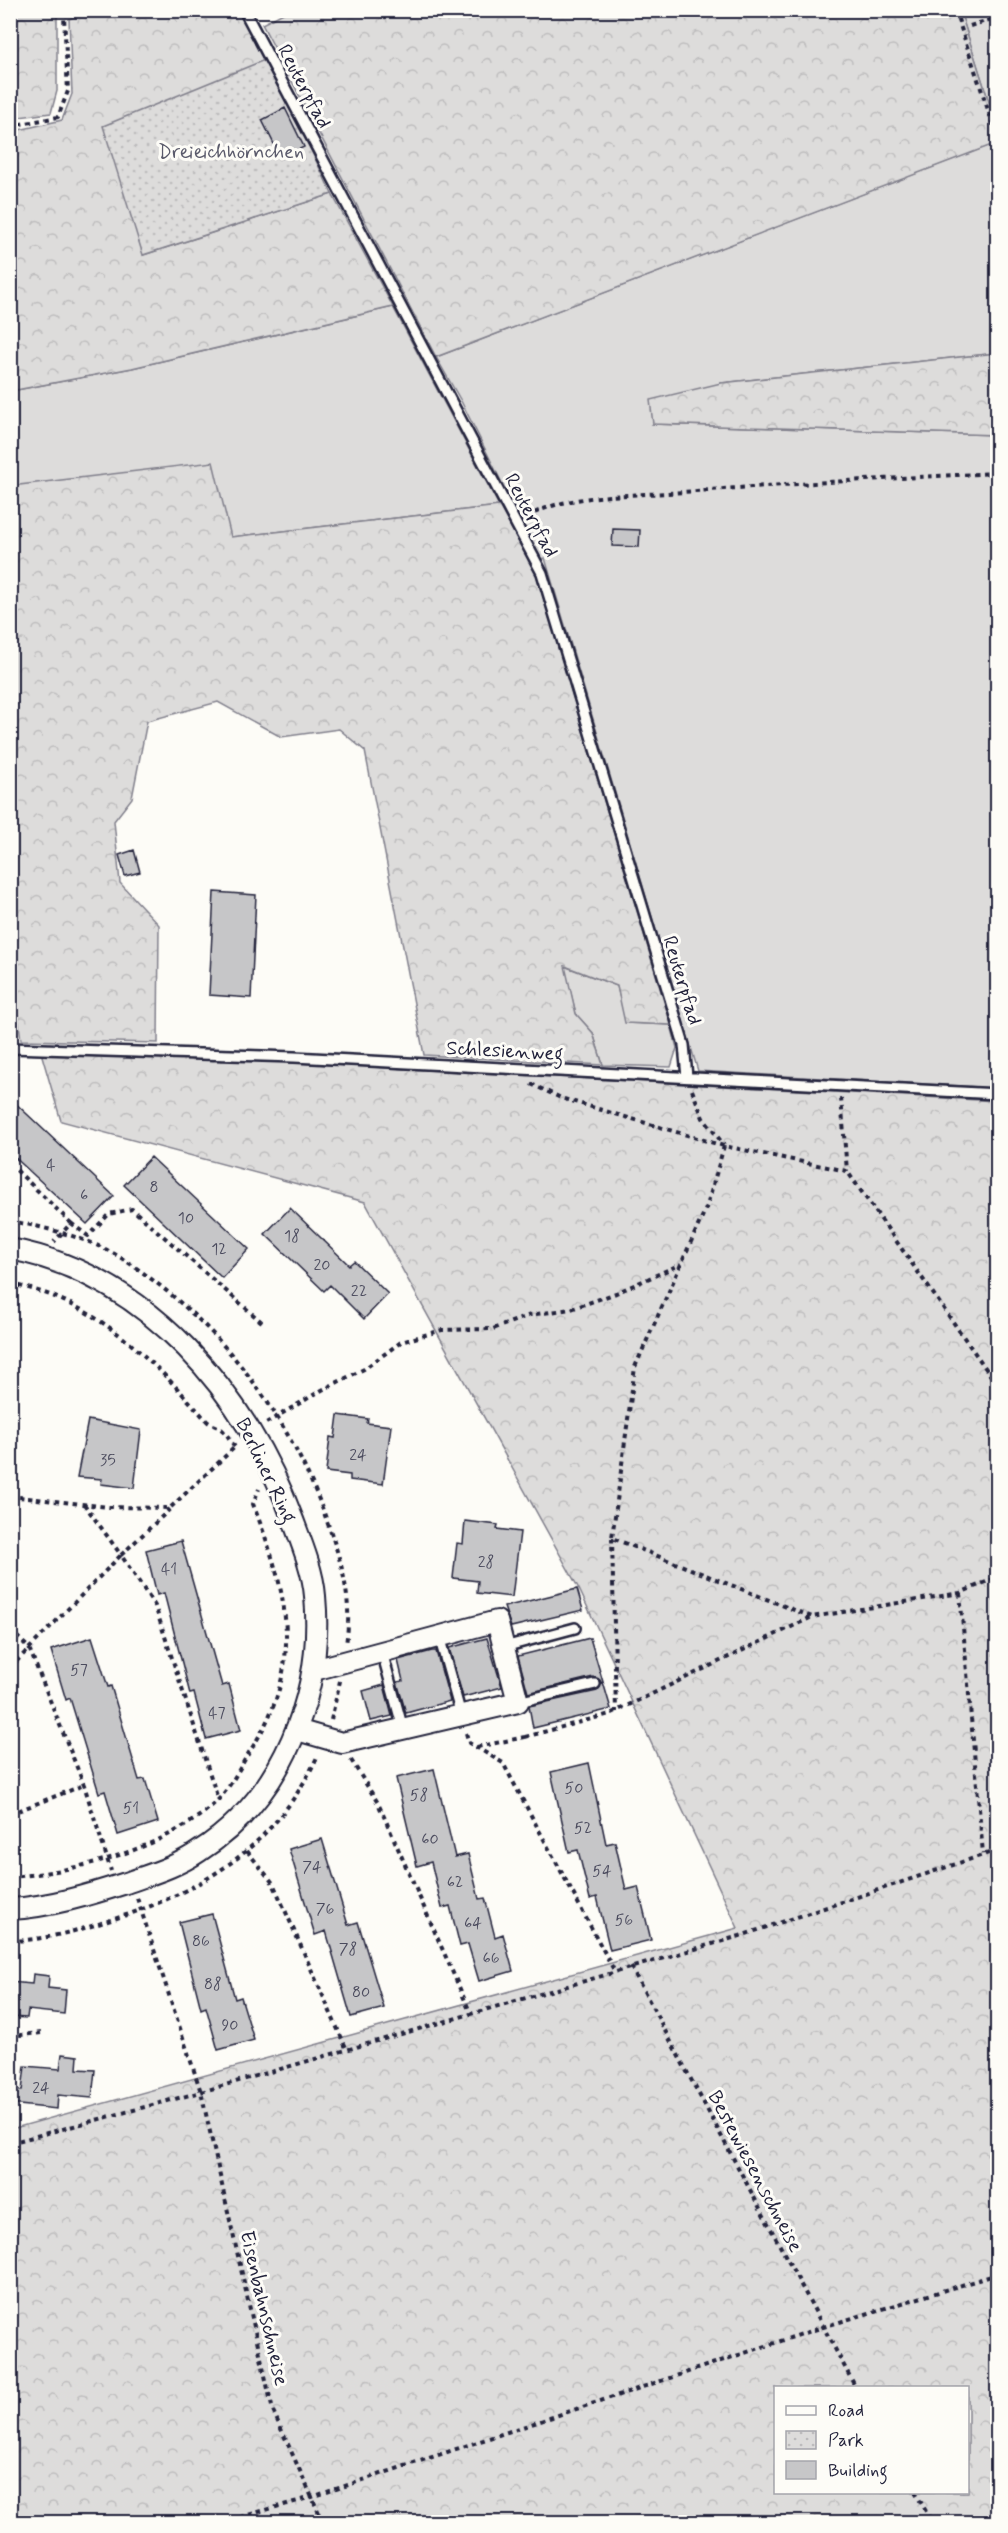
<svg xmlns="http://www.w3.org/2000/svg" width="1008" height="2533" font-family="Mynerve,sans-serif">
<defs>
<pattern id="forest-crowns" width="20" height="18" patternUnits="userSpaceOnUse" patternTransform="scale(1.5)"><rect width="20" height="18" fill="#dddcdb"/><path d="M2 6a3 3 0 1 1 6 0M12 15a3 3 0 1 1 6 0" fill="none" stroke="#bdbcbd"/></pattern>
<pattern id="park-dots" width="8" height="8" patternUnits="userSpaceOnUse" patternTransform="scale(1.5)"><rect width="8" height="8" fill="#dddcdb"/><path d="M2 2h.1M6 6h.1" fill="none" stroke="#bdbcbd" stroke-width="1.8" stroke-linecap="round"/></pattern>
</defs>
<rect width="100%" height="100%" fill="#fdfcf7"/>
<filter id="ink" filterUnits="userSpaceOnUse"><feTurbulence type="fractalNoise" baseFrequency=".0167" numOctaves="2"/><feDisplacementMap in="SourceGraphic" scale="12" xChannelSelector="R" yChannelSelector="G"/><feConvolveMatrix kernelMatrix="1 2 1 2 8 2 1 2 1" color-interpolation-filters="sRGB"/></filter>
<g filter="url(#ink)">
<path fill="#dddcdb" stroke="#807f8b" stroke-width="1.5" d="M960,11H997V127Z
M993,144L998,159L997,353L721,383L653,424L997,435V1088L698,1071L545,558L540,559L461,401L436,357Z
M393,307L499,506L231,537L11,486V391L132,368Z
M564,966L617,986L626,1023L671,1025L677,1048L671,1067L603,1065L593,1033L576,1014Z"/>
<path fill="url(#forest-crowns)" stroke="#807f8b" stroke-width="1.5" fill-rule="evenodd" d="M289,10L960,11L997,127V143L436,357L262,24Z
M10,11H60L57,13V91L51,113L11,118Z
M86,11H240L267,59L144,255L332,194L393,307L132,368L11,391L10,132L62,120L72,94L69,19Z
M997,353V435L653,424L650,400L721,383Z
M213,462L231,537L499,506L536,573L671,1025L625,1023L617,986L565,966L576,1014L593,1033L603,1065L424,1055L365,751L339,729L281,737L218,702L147,721L132,798L114,821L120,883L159,925L158,1043L21,1040L10,956L11,486Z
M40,1049L997,1101V2522H11V2129L738,1928L579,1589L365,1202L61,1121ZM776,2388H968V2492H776Z"/>
<path fill="url(#park-dots)" stroke="#807f8b" stroke-width="1.5" d="M267,59L332,194L143,255L103,126Z"/>
<path fill="#c6c6c8" stroke="#22223b" stroke-width="1.5" d="M285,108L304,147L281,158L262,120Z
M613,529L640,530L639,547L612,546Z
M134,850L140,872L125,876L119,855Z
M214,892L256,895L251,998L209,995Z
M10,1098L114,1196L87,1224L10,1153Z
M151,1157L249,1249L222,1278L124,1185Z
M290,1208L349,1265L354,1261L388,1294L364,1319L330,1285L324,1291L265,1234Z
M338,1415L368,1419L367,1423L391,1426L383,1484L350,1480V1475L326,1472L330,1437L335,1438Z
M88,1420L141,1430L134,1488L101,1484L102,1479L77,1477Z
M465,1521L498,1525L497,1529L520,1532L512,1597L477,1593L478,1581L453,1578L457,1543L463,1544Z
M181,1541L222,1686L229,1684L241,1730L206,1739L194,1693L190,1694L164,1593L157,1595L146,1550Z
M577,1589L583,1610L511,1627L504,1607Z
M92,1637L108,1687L111,1686L139,1780L145,1779L158,1822L118,1835L105,1791L99,1793L70,1698L66,1700L51,1650Z
M487,1638L502,1687L463,1697L449,1648Z
M590,1638L611,1709L533,1728L529,1706L597,1691L602,1683L593,1677L528,1693L518,1656Z
M432,1651H436L450,1701L406,1713L397,1682L403,1681L398,1660Z
M384,1685L392,1716L371,1721L363,1691Z
M589,1763L606,1844L615,1842L626,1890L638,1887L651,1940L610,1950L597,1897L590,1899L578,1850L569,1852L551,1772Z
M434,1769L455,1857L468,1854L479,1899L485,1898L495,1937L503,1934L513,1971L479,1981L468,1944L460,1946L450,1906L442,1908L431,1862L417,1866L396,1778Z
M322,1839L348,1925L358,1922L384,2008L351,2017L326,1931L315,1935L289,1849Z
M212,1914L235,1999L241,1997L254,2040L218,2050L206,2007L201,2009L179,1922Z
M33,1974L49,1976L48,1988L66,1990L64,2014L28,2010L27,2018L10,2017V1982L32,1984Z
M62,2054L78,2056L77,2069L95,2070L92,2098L58,2095L57,2109L10,2104V2090L22,2091L25,2066L60,2069Z"/>
<g fill="none" stroke-linecap="round" stroke-linejoin="round">
<defs>
<path id="service" d="M244,10L542,573L684,1045L687,1077
M10,1048L294,1057L998,1094
M439,1636L461,1715
M504,1647L575,1628
M382,1652L403,1729
M518,1702L595,1684"/>
<path id="minor" d="M10,1249C148,1275 247,1395 293,1520C302,1544 313,1571 315,1596C324,1693 283,1798 198,1852C176,1867 151,1874 126,1883C89,1895 49,1907 10,1909
M297,1730L342,1743L518,1702L497,1621L314,1670"/>
</defs>
<use href="#service" stroke="#22223b" stroke-width="14"/>
<use href="#minor" stroke="#22223b" stroke-width="24"/>
<path stroke="#22223b" stroke-width="4" stroke-dasharray="4.5 4.5" stroke-linecap="butt" d="M955,10L998,140
M970,26L998,17
M10,126L58,117L68,91L64,16L76,10
M527,517C568,492 636,496 683,492C788,484 893,478 998,473
M531,1084L561,1098L724,1146L847,1171L998,1386
M692,1090L703,1118L724,1145
M841,1098L847,1171
M724,1146L707,1206L635,1367L612,1538L812,1617
M10,1164L71,1223L54,1242
M10,1221C49,1228 93,1239 126,1261C221,1324 291,1417 328,1524C342,1564 353,1600 346,1644
M71,1223L88,1236L109,1214L132,1209L264,1324
M10,1284C94,1299 152,1359 206,1420C210,1425 216,1425 221,1429C227,1433 231,1442 235,1447
M266,1423L322,1390L364,1369L401,1342L442,1330L493,1329L530,1315L571,1309L616,1293L681,1264
M10,1496L109,1507L170,1508L236,1446
M84,1504L121,1555L170,1509
M612,1538L616,1712
M960,1593L983,1854
M10,1630L29,1648L84,1785L111,1871
M10,1668L121,1555L155,1606L218,1799
M331,1720L340,1681
M466,1733L469,1743L503,1763L615,1972
M525,1737L610,1714L812,1617L960,1593L998,1577
M477,1747L525,1737
M351,1760L378,1803L471,2014
M10,1814L84,1785
M247,1851L273,1883L347,2050
M10,1877C76,1872 169,1848 217,1801C230,1788 240,1767 250,1751C277,1710 290,1667 285,1618C281,1577 267,1541 253,1504L259,1489
M137,1898L201,2092L273,2411L323,2522
M10,1941C46,1940 80,1930 114,1919C205,1890 277,1845 318,1755
M631,1967L856,2388
M10,2036L41,2033
M10,2143L201,2092L740,1936L998,1850
M915,2492L932,2522
M223,2522L312,2497L823,2327L998,2274"/>
<use href="#service" stroke="#fdfcf7" stroke-width="9"/>
<use href="#minor" stroke="#fdfcf7" stroke-width="20"/>
</g>
</g>
<g text-anchor="middle" stroke-width="6" stroke-linejoin="round" paint-order="stroke">
<g font-size="16" fill="#4b4b5e">
<text x="51" y="1170">4</text>
<text x="154" y="1192">8</text>
<text x="84" y="1200">6</text>
<text x="186" y="1223">10</text>
<text x="292" y="1241">18</text>
<text x="219" y="1254">12</text>
<text x="322" y="1270">20</text>
<text x="359" y="1296">22</text>
<text x="358" y="1460">24</text>
<text x="108" y="1465">35</text>
<text x="486" y="1567">28</text>
<text x="169" y="1574">41</text>
<text x="79" y="1675">57</text>
<text x="217" y="1718">47</text>
<text x="574" y="1793">50</text>
<text x="419" y="1800">58</text>
<text x="131" y="1813">51</text>
<text x="583" y="1833">52</text>
<text x="430" y="1844">60</text>
<text x="312" y="1872">74</text>
<text x="602" y="1876">54</text>
<text x="455" y="1887">62</text>
<text x="325" y="1914">76</text>
<text x="624" y="1925">56</text>
<text x="473" y="1928">64</text>
<text x="201" y="1946">86</text>
<text x="348" y="1954">78</text>
<text x="491" y="1963">66</text>
<text x="213" y="1989">88</text>
<text x="361" y="1997">80</text>
<text x="230" y="2030">90</text>
<text x="41" y="2093">24</text>
</g>
<g font-size="20" fill="#22223b" stroke="#fdfcf7">
<text transform="translate(305 86) rotate(62)" y="7">Reuterpfad</text>
<text transform="translate(532 515) rotate(62)" y="7">Reuterpfad</text>
<text transform="translate(683 980) rotate(73)" y="7">Reuterpfad</text>
<text transform="translate(505 1050) rotate(3)" y="7">Schlesienweg</text>
<text transform="translate(267 1470) rotate(64)" y="7">Berliner Ring</text>
<text transform="translate(756 2171) rotate(62)" y="7">Bestewiesenschneise</text>
<text transform="translate(265 2308) rotate(77)" y="7">Eisenbahnschneise</text>
</g>
<g font-size="20" fill="#5a5a6b" stroke="#fdfcf7">
<text x="231" y="158">Dreieichhörnchen</text>
</g>
</g>
<rect width="1008" height="2533" fill="none" stroke="#fdfcf7" stroke-width="36"/>
<rect x="18" y="18" width="972" height="2497" fill="none" stroke="#22223b" stroke-width="2" filter="url(#ink)"/>
<rect x="774" y="2386" width="195" height="108" fill="#fdfcf7" stroke="#a5a5ac" stroke-width="1.5"/>
<rect x="786" y="2406" width="30" height="9" fill="#fdfcf7" stroke="#a5a5ac" stroke-width="1.5"/>
<text x="828" y="2416" font-size="18" fill="#22223b">Road</text>
<rect x="786" y="2431" width="30" height="18" fill="url(#park-dots)" stroke="#a5a5ac" stroke-width="1.5"/>
<text x="828" y="2446" font-size="18" fill="#22223b">Park</text>
<rect x="786" y="2461" width="30" height="18" fill="#c6c6c8" stroke="#a5a5ac" stroke-width="1.5"/>
<text x="828" y="2476" font-size="18" fill="#22223b">Building</text>
</svg>
